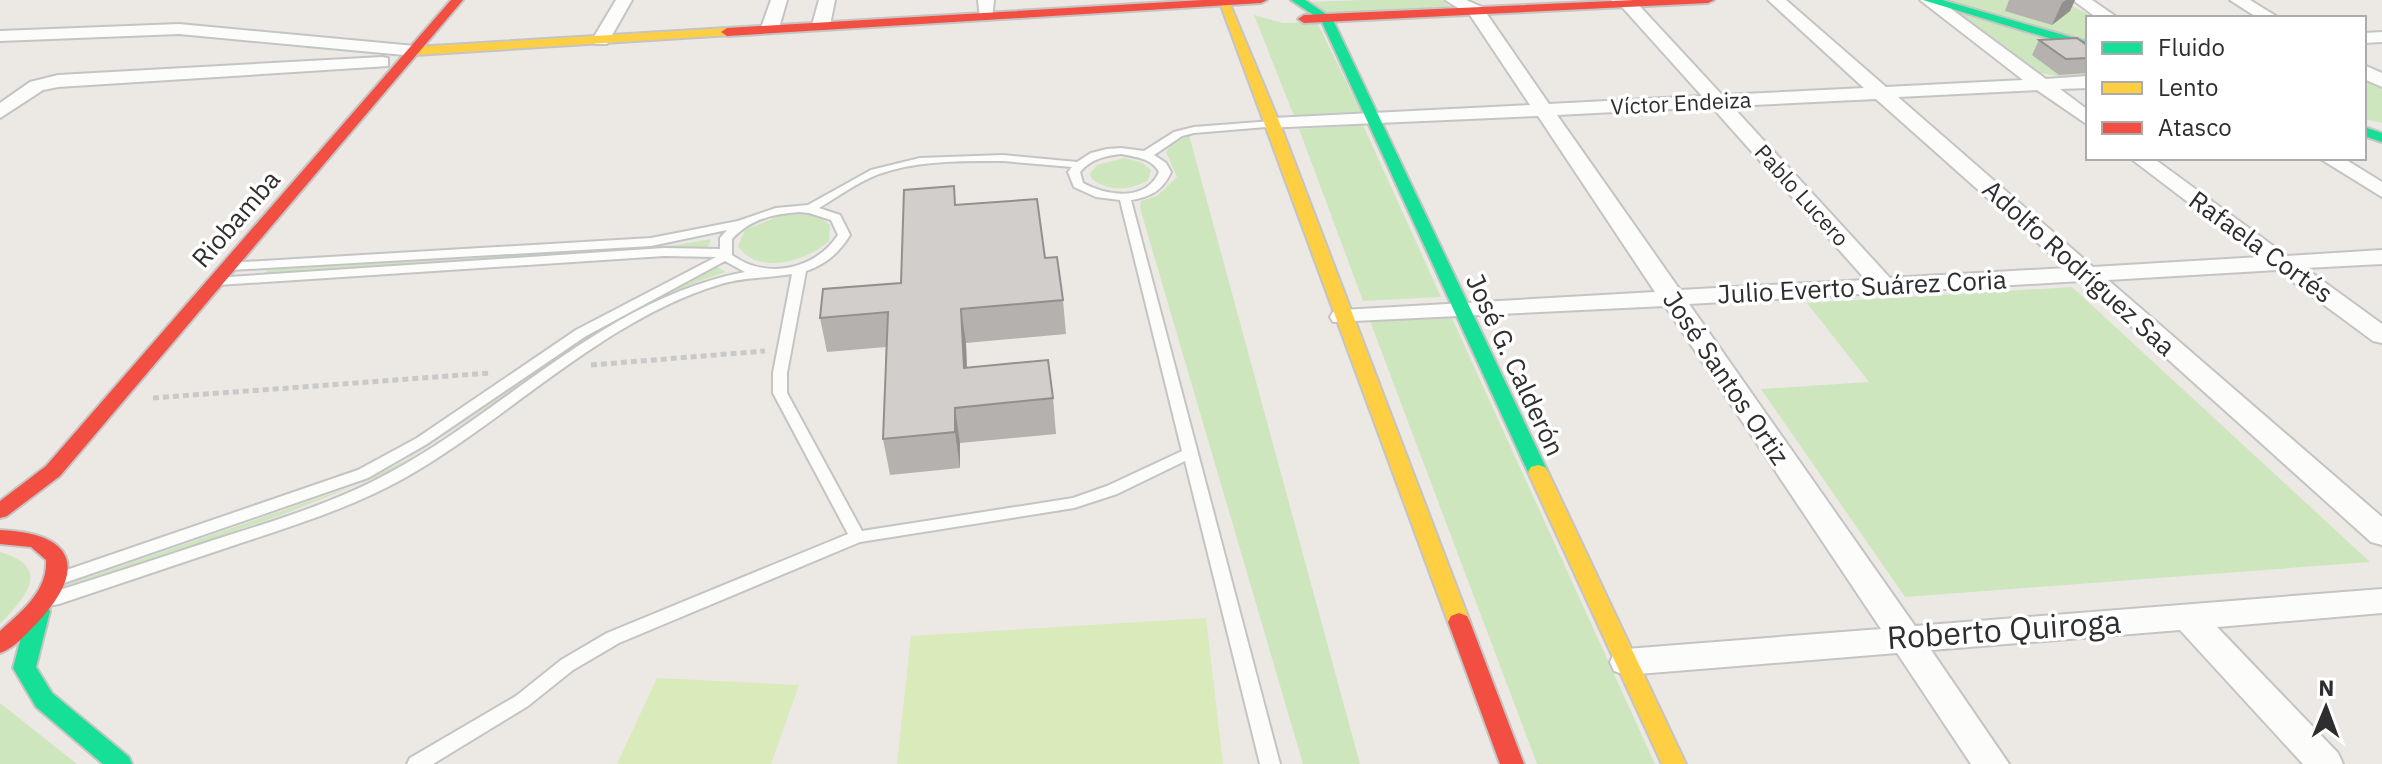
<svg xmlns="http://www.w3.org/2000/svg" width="2382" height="764" font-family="'IBM Plex Sans',sans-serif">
<rect width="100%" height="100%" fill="#ece8e4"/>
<path fill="#cee6be" d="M1361,0H1441L1451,7L1329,14L1311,2Z
M1947,0H2061L2095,18H2088V43Z
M1959,13L2088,50V77H2062L2041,73Z
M1254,15L1283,23L1317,22L1361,112L1294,116Z
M2364,79L2382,89V123L2364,119Z
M1363,125L1441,297L1363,301L1299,129Z
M1189,135L1360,764H1303L1140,208L1141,201L1157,196L1177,177L1166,152L1171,145Z
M1124,158L1141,162L1151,170L1148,180C1131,191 1109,192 1092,179L1090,174L1097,165Z
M784,214C802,213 816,213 830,225L829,241C808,261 757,276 738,246L745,230Z
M711,239L708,247L265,274L267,270L677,245Z
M717,267L726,272L699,281L612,325L387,473L279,516L40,597L39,594L357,485L404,461L603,327Z
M2072,287L2370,562L1905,597L1761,389L1869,382L1807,303Z
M1451,316L1655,764H1537L1370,321Z
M0,552C53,567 26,597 0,624Z
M0,703L77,764H0Z"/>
<path fill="#d9eabb" d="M1206,618L1223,764H897L911,636Z
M657,678L799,685L771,764H617Z"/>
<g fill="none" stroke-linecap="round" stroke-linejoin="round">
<defs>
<path id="lane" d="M1273,121L1278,124L1277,126L1194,133L1182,136L1154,155L1166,163L1171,172C1163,190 1151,197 1131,200L1280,764H1260L1185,461L1117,494L1074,508L860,542L619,643L573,670L528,706L433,764H407L410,758L516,696L561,660L607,633L848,534L773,393V373L792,274C769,278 744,277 721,284C603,319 507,421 401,480C348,509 289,527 232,546C174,565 117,585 59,604L53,605L47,604L45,599L47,594C105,576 162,557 220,538C277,520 336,502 389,473C508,409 607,298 745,272L725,261L586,336L427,444L368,478L67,582L61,584L55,582L53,578L55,574L358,470L417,438L576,330L716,257L664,256L218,285L212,281L214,278L664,248L720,249V238L727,230L651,246L231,270L225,266L227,263L651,238L738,221L776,208L808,205L871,170L920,158L1003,155L1077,162L1091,153L1107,149L1121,148L1144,151L1174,132L1194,127ZM1121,154C1135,157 1152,158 1159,172C1146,202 1107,196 1083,183L1080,172C1091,159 1104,156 1121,154ZM1003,161L1072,167L1068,172L1074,187L1096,197L1120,200L1182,451L1107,486L1073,498L862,531L787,393V373L806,271C826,264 839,253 850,235L840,215L819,208C839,196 858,182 879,174C919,160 962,161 1003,161ZM799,212L809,213L831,220L838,235C815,270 766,280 732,255V239C750,219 773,214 799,212Z"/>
<path id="street" d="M616,0H632L607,44H595L592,40Z
M771,0H787L779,28L770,33L761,28Z
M819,0H835L830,25L821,30L812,25Z
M978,0H994L992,18H980Z
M1445,0H1466L1482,7L1549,104L1702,96L1622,7L1611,0H1634L1722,95L1864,88L1768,0H1786L1886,87L2023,80L1920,0H1939L2046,79L2088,76V88L2060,89L2088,110V125L2037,90L1898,97L2093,267L2260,257L2130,158H2153L2287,256L2382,250V264L2305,268L2382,324V343L2373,341L2277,270L2108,280L2382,517V545L2371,542L2081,281L1689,304L1915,626L2382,589V613L2217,627L2338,753L2343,764H2303L2180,630L1931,650L2009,764H1971L1897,653L1626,675L1614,671L1610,662L1614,653L1626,649L1881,629L1665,306L1333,322L1330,317L1333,312L1342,310L1655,292L1538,116L1266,128L1263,124L1273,118L1530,105L1470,15ZM1876,99L2066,268L1890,278L1732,106ZM1712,107L1866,280L1680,290L1557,115Z
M2073,0H2092L2118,18H2097Z
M2230,0H2250L2279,18H2258Z
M179,24L415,46L424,51L415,56L179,34L0,41V31Z
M2382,32V42L2364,43V33Z
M382,57L388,58V66L58,87L43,90L0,118V103L30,82L58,75Z
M2364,65L2382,73V87L2364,79Z
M2319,158H2343L2382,182V197Z"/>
<path id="fast" d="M1291,0H1305L1332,18L1548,472L1545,477H1531L1528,472L1321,20Z
M1923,0H1942L2088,42V50Z
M2364,127L2382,133V142L2364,136Z
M39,603L47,605L50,611L36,667L52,693L129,757L132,764H103L36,707L13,668L28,611L31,605Z"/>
<path id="slow" d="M1219,0L1229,2L1280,124L1470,622L1467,628L1459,631L1451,628L1448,622Z
M727,28L733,32L731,35L415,55L409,51L415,47Z
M1538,465L1545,467L1548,472L1686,764H1662L1528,472L1531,467Z"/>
<path id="jam" d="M451,0H463L60,476L7,516L0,518V501L46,466Z
M1203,0H1267L1261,3L727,36L721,32L727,28Z
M1634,0H1714L1708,3L1304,23L1298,19L1304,15Z
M0,530C73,533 89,567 38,622C27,633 15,648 0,653V631C21,612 48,591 46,560L31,547L0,544Z
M1459,613L1467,616L1470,622L1524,764H1500L1448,622L1451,616Z"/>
</defs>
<use href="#lane" stroke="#c5c4c5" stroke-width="4"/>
<use href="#street" stroke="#c5c4c5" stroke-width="4"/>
<use href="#fast" stroke="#c5c4c5" stroke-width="4"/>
<use href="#slow" stroke="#c5c4c5" stroke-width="4"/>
<use href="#jam" stroke="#c5c4c5" stroke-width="4"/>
<path stroke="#c9c9c8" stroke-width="5" stroke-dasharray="6 4" stroke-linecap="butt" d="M591,365L765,351
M153,398L490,373"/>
<use href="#lane" fill="#fcfcfb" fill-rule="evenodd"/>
<use href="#street" fill="#fcfcfb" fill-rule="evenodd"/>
<use href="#fast" fill="#16e098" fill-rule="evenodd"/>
<use href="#slow" fill="#ffcf43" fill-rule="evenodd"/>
<use href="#jam" fill="#f24e42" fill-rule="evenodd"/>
</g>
<path fill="#b4b1af" d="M2009,0H2075L2070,11L2052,25L2005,11Z
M2039,40L2088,46V73L2059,75L2032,55Z
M957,205L1045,258L1063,300L1066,334L966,343L967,368L1053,398L1056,434L960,443V468L890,475L883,439L886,347L827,352L820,318L901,283Z"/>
<path fill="#92908e" d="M2066,0H2075L2070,11L2052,25L2062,3Z
M961,309L966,343L968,403L964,368Z
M955,408L960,443V468L955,432Z"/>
<path fill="#d1cecb" stroke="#92908e" stroke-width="2" d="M2077,38L2088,46V58L2066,59L2039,40Z
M954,186L955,205L1037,199L1045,258L1057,257L1063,300L961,309L964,368L1048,360L1053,398L955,408V432L883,439L888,312L820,318L823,289L901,283L904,190Z"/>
<g text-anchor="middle" stroke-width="7" stroke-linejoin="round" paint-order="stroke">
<g font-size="22" fill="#2e2e2e" stroke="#fff">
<text transform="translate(1681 103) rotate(-3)" y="8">Víctor Endeiza</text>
<text transform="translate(1802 195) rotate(48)" y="8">Pablo Lucero</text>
</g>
<g font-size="26" fill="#2e2e2e" stroke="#fff">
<text transform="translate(236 219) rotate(-49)" y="9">Riobamba</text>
<text transform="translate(2261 247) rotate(36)" y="9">Rafaela Cortés</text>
<text transform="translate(2079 268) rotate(42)" y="9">Adolfo Rodríguez Saa</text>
<text transform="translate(1862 287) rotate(-3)" y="9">Julio Everto Suárez Coria</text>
<text transform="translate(1515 365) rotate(65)" y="9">José G. Calderón</text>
<text transform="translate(1726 378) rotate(56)" y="9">José Santos Ortiz</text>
</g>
<g font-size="32" fill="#2e2e2e" stroke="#fff">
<text transform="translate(2004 630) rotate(-4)" y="11">Roberto Quiroga</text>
</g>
</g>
<rect x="2086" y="16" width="280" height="144" fill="#ffffff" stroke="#ababab" stroke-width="2"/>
<rect x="2102" y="42" width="40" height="12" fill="#16e098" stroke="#ababab" stroke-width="2"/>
<text x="2158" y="56" font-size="24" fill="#2e2e2e">Fluido</text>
<rect x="2102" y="82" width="40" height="12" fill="#ffcf43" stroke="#ababab" stroke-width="2"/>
<text x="2158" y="96" font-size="24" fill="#2e2e2e">Lento</text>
<rect x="2102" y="122" width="40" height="12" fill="#f24e42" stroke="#ababab" stroke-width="2"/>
<text x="2158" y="136" font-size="24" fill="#2e2e2e">Atasco</text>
<g transform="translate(2326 708) rotate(1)" stroke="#ffffff" stroke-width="6" paint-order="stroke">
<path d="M0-6L14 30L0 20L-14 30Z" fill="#2e2e2e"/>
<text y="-12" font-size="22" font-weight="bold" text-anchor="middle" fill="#2e2e2e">N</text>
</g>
</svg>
